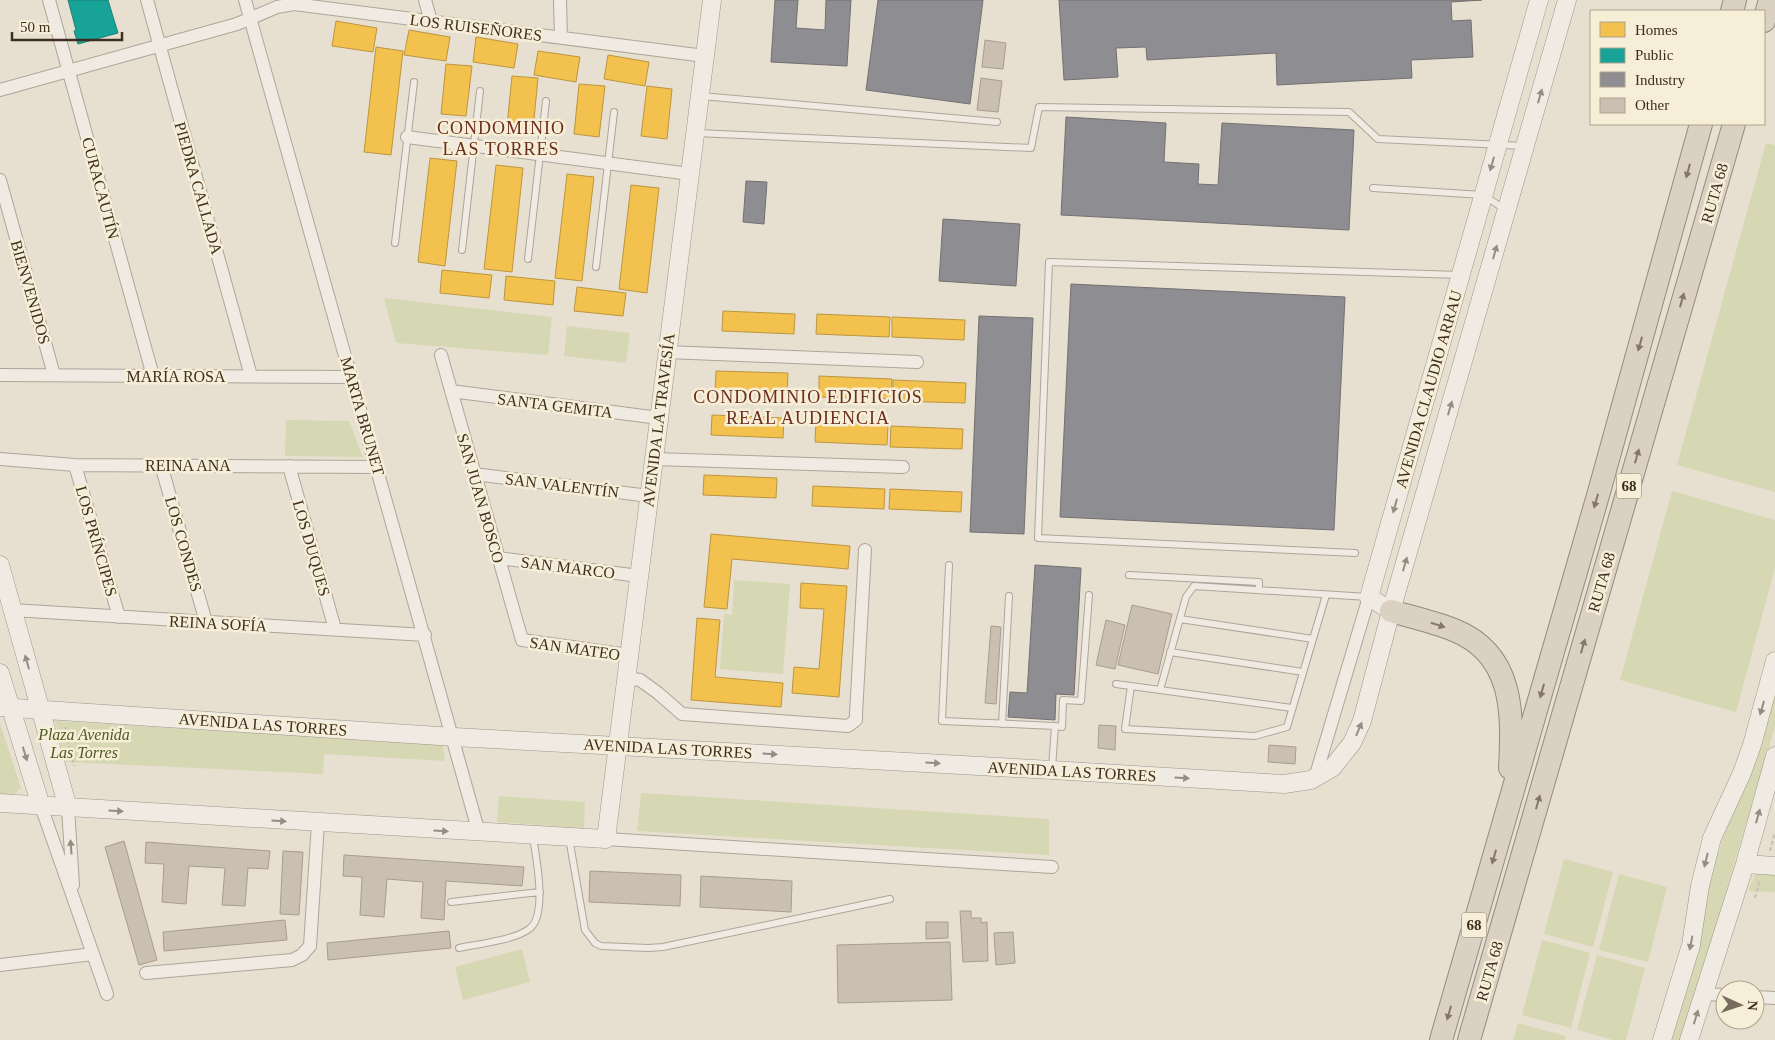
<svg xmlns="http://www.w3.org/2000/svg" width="1775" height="1040" font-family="Georgia,serif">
<rect width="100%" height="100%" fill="#e7e0d1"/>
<path fill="#d6d7b3" d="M1766,143L1775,145V492L1677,465Z
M384,298L552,317L548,355L396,343Z
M567,326L630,333L626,363L564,356Z
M286,420L349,421L363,457L285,456Z
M1672,491L1775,520V568L1736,712L1620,680Z
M734,580L790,584L783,674L720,669L724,614L732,615Z
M1775,689V726L1682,1040H1670L1707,889L1728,822Z
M55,721L443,744L445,761L324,754L323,774L66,762Z
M0,723L21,788L13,795L0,794Z
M641,793L1049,819V855L637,831Z
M499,796L585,802L584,828L497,822Z
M1564,859L1613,872L1593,947L1544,934Z
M1756,873L1775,874V892L1748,891Z
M1619,874L1667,887L1648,962L1599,950Z
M1542,940L1590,953L1571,1028L1522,1015Z
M522,949L530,982L463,1000L455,967Z
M1597,955L1645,968L1626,1040H1613L1577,1030Z
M1518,1023L1566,1036L1565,1040H1513Z"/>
<path fill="#f2c14e" stroke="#bc9540" d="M336,21L377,28L373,52L332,46Z
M409,30L450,37L446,61L404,55Z
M476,37L518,44L514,68L473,62Z
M376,47L403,51L391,155L364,152Z
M538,51L580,57L576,82L534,75Z
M608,55L649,62L645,86L604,79Z
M446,64L472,66L466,116L441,114Z
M512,76L538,78L533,129L507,126Z
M579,84L605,86L599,137L574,134Z
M647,86L672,89L667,139L641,136Z
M430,158L457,161L445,266L418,262Z
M496,165L523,168L512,272L484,269Z
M567,174L594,177L582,281L555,278Z
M631,185L659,188L647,293L619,289Z
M442,270L492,275L489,298L440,293Z
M506,276L555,281L553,305L504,300Z
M577,287L626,293L623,316L574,311Z
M723,311L795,314L794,334L722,331Z
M817,314L890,317L889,337L816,334Z
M892,317L965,320L964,340L892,337Z
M716,371L788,373L787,394L715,391Z
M819,376L892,379L891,399L819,397Z
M893,380L966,383L965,403L893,401Z
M712,415L784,418L783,438L711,435Z
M816,422L888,425L887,445L815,442Z
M891,426L963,429L962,449L890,447Z
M704,475L777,478L776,498L703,495Z
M813,486L885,489L884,509L812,506Z
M890,489L962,492L961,512L889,509Z
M711,534L850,546L848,569L732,559L727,609L704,607Z
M801,583L847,586L839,697L792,693L794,667L819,669L824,609L800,608Z
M697,618L720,620L715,677L783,683L781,707L691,700Z"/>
<path fill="#17a398" stroke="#228074" d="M68,0H108L118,33L78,44L74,31L76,30Z"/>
<path fill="#8d8d92" stroke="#757070" d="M775,0H798L796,28L825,30L826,0H851L847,66L771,62Z
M878,0H983L970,104L866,90Z
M1059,0H1482L1451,2L1452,21L1471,20L1473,57L1411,60L1412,78L1277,85L1276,53L1147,60L1146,47L1116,48L1118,77L1064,80Z
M1066,117L1166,123L1164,162L1199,164L1198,184L1218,185L1222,123L1354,130L1349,230L1061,215Z
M746,181L767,182L764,224L743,222Z
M943,219L1020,224L1016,286L939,281Z
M1071,284L1345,297L1334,530L1060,517Z
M979,316L1033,318L1024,534L970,532Z
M1035,565L1081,568L1074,695L1056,694L1055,720L1008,717L1010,692L1027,693Z"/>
<path fill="#cbbfb2" stroke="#a89c90" d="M985,40L1006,43L1003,69L982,67Z
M981,78L1002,81L998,112L977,110Z
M1132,605L1172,614L1158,674L1118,665Z
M1106,620L1125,625L1115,669L1096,665Z
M991,626L1001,627L996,704L985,703Z
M1099,725L1116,726L1115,750L1098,748Z
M1269,745L1296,747L1295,764L1268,762Z
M124,841L157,960L139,965L105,847Z
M146,842L270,851L268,869L248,868L245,906L222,905L225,868L189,866L186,904L162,902L164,864L145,863Z
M283,851L303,852L299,915L280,914Z
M344,855L524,867L522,886L446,881L444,920L421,918L423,882L387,879L384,917L360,915L362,877L343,876Z
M590,871L681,875L680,906L589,902Z
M701,876L792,881L791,912L700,907Z
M960,911H971V918H981V923L987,922L988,961L963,962Z
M285,920L287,940L164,951L163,932Z
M926,922H948V938L926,939Z
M449,931L451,948L328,960L327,943Z
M1013,932L1015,963L996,965L994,933Z
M950,942L952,1000L838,1003L837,945Z"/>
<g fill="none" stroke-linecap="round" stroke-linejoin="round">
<defs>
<path id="lane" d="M701,96L997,122
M696,133L1031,148L1039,107L1349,112L1378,139L1524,146
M1373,188L1483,195L1506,210
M395,243L414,82
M462,250L480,91
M528,259L546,101
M596,267L614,112
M1355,553L1038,538L1049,262L1460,275
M949,565L942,721L1055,726L1052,768
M1129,575L1259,582V590
M1180,619L1313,639
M1170,652L1303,672
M1116,684L1292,708
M1131,686L1125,729L1255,736L1287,727L1326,595
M1160,690L1186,597L1194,586L1368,597
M1002,724L1009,596
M1055,726L1062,727L1063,700L1081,701L1089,595
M569,838L585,930L595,943L601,946L648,948L663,947L890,899
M451,902L540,892
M459,948C478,944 515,940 529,929C548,916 536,857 533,837"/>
<path id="street" d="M49,0L153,376
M147,0L251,376
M245,0L479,833
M425,0L431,21
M560,0L561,38
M0,90L237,24L277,7L294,4L705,56
M407,137L690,174
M0,180L54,375
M667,352L917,362
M441,355L522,640L629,655
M0,375L351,377
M451,391L659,418
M0,459L75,465L377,467
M654,459L903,467
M75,465L119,617
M161,465L206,622
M289,466L335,629
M474,474L649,496
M498,558L639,576
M12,610L425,635
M626,678L640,680L658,693L682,714L848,726L856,720V714L865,550
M1315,778L1369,597
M41,806L107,994
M68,808L73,885
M606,839L1052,867
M0,965L93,954
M146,973L292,960L302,955L310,946L318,823
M1703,994L1725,995
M1755,997L1775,998"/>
<path id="secondary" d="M0,565L68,808
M1391,611L1369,597L1539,0
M0,673L41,806
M0,707L454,737L1052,770L1284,784L1311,780L1332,768L1352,743L1362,721L1391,611L1567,0
M0,803L606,839L712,0
M1745,864L1775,866
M1662,1040L1691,945L1700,886L1712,838L1742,773L1752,745L1775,661
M1689,1040L1745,864L1775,756"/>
<path id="highway" d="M1732,11L1735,0
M1764,21L1770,0
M1391,611C1412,617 1434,622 1454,630C1514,654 1513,713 1510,768
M1441,1040L1599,492L1701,124
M1469,1040L1734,124"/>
</defs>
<use href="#lane" stroke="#ada599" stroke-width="8"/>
<use href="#street" stroke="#ada599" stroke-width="14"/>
<use href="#secondary" stroke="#9c958a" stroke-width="19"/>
<use href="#highway" stroke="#928b80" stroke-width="24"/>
<path stroke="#c8c2b9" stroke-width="2.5" stroke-dasharray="4 2.5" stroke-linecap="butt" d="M65,727L74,766
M1770,851L1775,832
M1755,898L1760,880"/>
<use href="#lane" stroke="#efebe3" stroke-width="6"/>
<use href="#street" stroke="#efebe3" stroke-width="12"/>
<use href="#secondary" stroke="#efebe3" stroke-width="18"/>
<use href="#highway" stroke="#dad1c2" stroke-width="22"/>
</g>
<defs><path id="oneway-solid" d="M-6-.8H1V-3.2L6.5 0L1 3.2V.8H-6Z" transform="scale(1.25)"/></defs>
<g fill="#968c82">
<use href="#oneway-solid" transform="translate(1540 96) rotate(-74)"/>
<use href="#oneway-solid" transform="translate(1492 164) rotate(106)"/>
<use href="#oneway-solid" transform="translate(1495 252) rotate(-74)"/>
<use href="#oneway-solid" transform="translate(1450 408) rotate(-74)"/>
<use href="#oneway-solid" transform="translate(1395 506) rotate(106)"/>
<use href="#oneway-solid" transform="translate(1405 564) rotate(-74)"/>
<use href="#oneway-solid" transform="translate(27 662) rotate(-106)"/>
<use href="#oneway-solid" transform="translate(1762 708) rotate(106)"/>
<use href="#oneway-solid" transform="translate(1359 729) rotate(-67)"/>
<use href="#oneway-solid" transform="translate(25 754) rotate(73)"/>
<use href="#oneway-solid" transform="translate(770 754) rotate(3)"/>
<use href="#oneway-solid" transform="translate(933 763) rotate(3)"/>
<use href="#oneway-solid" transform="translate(1182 778) rotate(4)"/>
<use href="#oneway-solid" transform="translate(116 811) rotate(3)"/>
<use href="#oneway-solid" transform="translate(1758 816) rotate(-74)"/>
<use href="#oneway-solid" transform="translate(279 821) rotate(3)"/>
<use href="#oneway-solid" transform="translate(441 831) rotate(4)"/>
<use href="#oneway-solid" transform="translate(71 847) rotate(-94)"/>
<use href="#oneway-solid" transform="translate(1706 860) rotate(104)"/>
<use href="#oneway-solid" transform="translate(1691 943) rotate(101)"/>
<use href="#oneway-solid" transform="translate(1696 1017) rotate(-73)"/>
</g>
<g fill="#847769">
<use href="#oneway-solid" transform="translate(1688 171) rotate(105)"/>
<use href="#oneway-solid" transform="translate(1682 300) rotate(-74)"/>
<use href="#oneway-solid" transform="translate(1640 344) rotate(106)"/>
<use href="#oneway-solid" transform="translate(1637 456) rotate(-74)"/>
<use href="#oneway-solid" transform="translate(1596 501) rotate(106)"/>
<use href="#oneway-solid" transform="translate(1438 625) rotate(18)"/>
<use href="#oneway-solid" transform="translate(1583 646) rotate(-74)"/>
<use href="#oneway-solid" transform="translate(1542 691) rotate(106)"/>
<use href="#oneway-solid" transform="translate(1538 802) rotate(-74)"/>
<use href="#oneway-solid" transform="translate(1494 857) rotate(106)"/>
<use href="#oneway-solid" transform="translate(1449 1013) rotate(106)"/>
</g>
<g text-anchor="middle" stroke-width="5" stroke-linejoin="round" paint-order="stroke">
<g fill="#f7eed8" stroke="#756857" stroke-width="1">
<rect x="1616.5" y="473.5" width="25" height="25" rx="4"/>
<rect x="1461.5" y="912.5" width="25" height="25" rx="4"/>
</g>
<g font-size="15" font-weight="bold" fill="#3d2e20">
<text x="1629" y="491">68</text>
<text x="1474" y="930">68</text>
</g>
<g font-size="16" fill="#3d2e20" stroke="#f7eed8">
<text transform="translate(476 27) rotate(7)" y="6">LOS RUISEÑORES</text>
<text transform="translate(101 188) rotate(75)" y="6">CURACAUTÍN</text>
<text transform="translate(199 188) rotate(74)" y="6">PIEDRA CALLADA</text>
<text transform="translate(1714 193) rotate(-74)" y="6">RUTA 68</text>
<text transform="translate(31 292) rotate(74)" y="6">BIENVENIDOS</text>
<text x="176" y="382">MARÍA ROSA</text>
<text transform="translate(1428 389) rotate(-74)" y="6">AVENIDA CLAUDIO ARRAU</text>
<text transform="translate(555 405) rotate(7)" y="6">SANTA GEMITA</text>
<text transform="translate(363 416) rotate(74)" y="6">MARTA BRUNET</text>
<text transform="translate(658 420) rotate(-83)" y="6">AVENIDA LA TRAVESÍA</text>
<text x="188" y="471">REINA ANA</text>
<text transform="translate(562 485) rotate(7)" y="6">SAN VALENTÍN</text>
<text transform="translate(481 498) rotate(74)" y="6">SAN JUAN BOSCO</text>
<text transform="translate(97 541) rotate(74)" y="6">LOS PRÍNCIPES</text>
<text transform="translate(184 544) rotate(74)" y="6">LOS CONDES</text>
<text transform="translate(312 548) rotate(74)" y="6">LOS DUQUES</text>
<text transform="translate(568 567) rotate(7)" y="6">SAN MARCO</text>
<text transform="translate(1601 582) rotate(-74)" y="6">RUTA 68</text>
<text transform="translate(218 623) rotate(3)" y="6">REINA SOFÍA</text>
<text transform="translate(575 648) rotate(8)" y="6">SAN MATEO</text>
<text transform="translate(263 724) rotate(4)" y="6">AVENIDA LAS TORRES</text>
<text transform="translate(668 748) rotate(3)" y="6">AVENIDA LAS TORRES</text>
<text transform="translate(1072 771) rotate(3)" y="6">AVENIDA LAS TORRES</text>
<text transform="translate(1489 971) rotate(-74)" y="6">RUTA 68</text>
</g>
<g font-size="16" font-style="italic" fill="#4d5a26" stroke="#f7eed8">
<text x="84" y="740">Plaza Avenida<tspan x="84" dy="18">Las Torres</tspan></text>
</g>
<g font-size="18" letter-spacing="1" fill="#6b2e1e" stroke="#f7eed8">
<text x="501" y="134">CONDOMINIO<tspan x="501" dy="21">LAS TORRES</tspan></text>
<text x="808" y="403">CONDOMINIO EDIFICIOS<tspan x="808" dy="21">REAL AUDIENCIA</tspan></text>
</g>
</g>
<rect x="1590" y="10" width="175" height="115" fill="#f7eed8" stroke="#ada18e"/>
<rect x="1600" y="22" width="25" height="15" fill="#f2c14e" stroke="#ada18e"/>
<text x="1635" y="35" font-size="15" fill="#3d2e20">Homes</text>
<rect x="1600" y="48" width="25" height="15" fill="#17a398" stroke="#ada18e"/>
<text x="1635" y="60" font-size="15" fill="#3d2e20">Public</text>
<rect x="1600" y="72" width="25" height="15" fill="#8d8d92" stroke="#ada18e"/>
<text x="1635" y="85" font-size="15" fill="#3d2e20">Industry</text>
<rect x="1600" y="98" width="25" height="15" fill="#cbbfb2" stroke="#ada18e"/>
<text x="1635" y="110" font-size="15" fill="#3d2e20">Other</text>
<g transform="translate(1740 1005) rotate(93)"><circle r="24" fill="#f7eed8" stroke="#ada18e"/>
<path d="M0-4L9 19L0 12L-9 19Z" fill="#786c5e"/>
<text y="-8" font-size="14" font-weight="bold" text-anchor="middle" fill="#3d2e20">N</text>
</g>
<path d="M12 32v8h110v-8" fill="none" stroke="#3d2e20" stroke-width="2.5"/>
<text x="20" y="32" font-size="15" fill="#3d2e20" stroke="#f7eed8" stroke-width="4" paint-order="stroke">50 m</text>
</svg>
